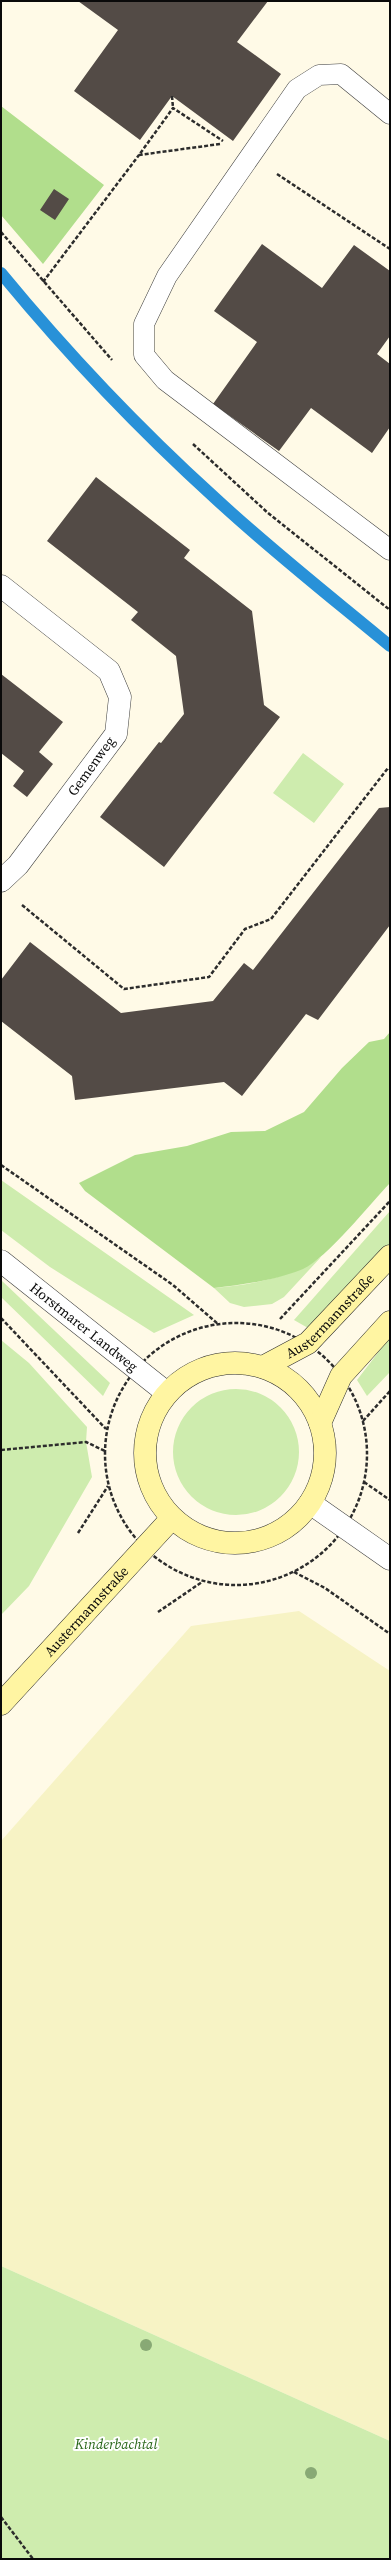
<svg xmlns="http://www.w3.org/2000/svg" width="391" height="2560" font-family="'Source Serif 4',serif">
<rect width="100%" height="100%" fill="#fffae7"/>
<path fill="#f7f3c5" d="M299,1611L390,1671V2441L1,2266V1841L191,1626Z"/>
<path fill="#ceecae" d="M303,753L344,784L314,823L273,793Z
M1,1180L194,1315L154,1333L50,1267L1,1230Z
M390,1211V1244L317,1323L308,1328L294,1320Z
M321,1257L284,1297L272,1304L244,1307L230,1303L214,1288C250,1285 290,1278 321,1257Z
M1,1280L110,1383L103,1396L1,1297Z
M390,1337V1372L367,1396L357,1380Z
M1,1340L29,1363L87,1427L86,1442L92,1477L29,1586L1,1615Z
M173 1452a63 63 0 1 1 126 0a63 63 0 1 1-126 0Z
M1,2266L390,2441V2559H1Z"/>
<path fill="#b1de8c" d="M1,106L104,185L43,264L1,215Z
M390,1032V1183C370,1204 327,1258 303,1269C277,1280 241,1285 214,1288L85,1191L79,1183L135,1155L187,1146L231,1132L265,1131L304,1112L342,1068L369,1042L384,1039Z"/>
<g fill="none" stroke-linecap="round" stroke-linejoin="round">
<path stroke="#2891d8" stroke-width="12" d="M1,273C66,352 138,428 215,498C271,550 331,597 390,646"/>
</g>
<path fill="#534b46" d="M78,1H268L237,42L281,74L233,141L172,96L140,140L74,91L118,30Z
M54,189L69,199L55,220L40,210Z
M262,244L322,288L354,245L390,271V336L377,354L390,364V427L372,453L311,408L279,451L213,404L257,342L214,311Z
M96,477L190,550L184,558L252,611L264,705L280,717L164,867L100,817L159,742L161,743L184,714L176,656L131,620L138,612L47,541Z
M1,674L63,722L39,752L53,764L27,797L13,786L24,771L1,753Z
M390,807V925L318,1020L306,1014L242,1096L224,1082L75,1100L72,1076L1,1021V980L30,942L121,1013L213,1001L244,963L253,970L379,808Z"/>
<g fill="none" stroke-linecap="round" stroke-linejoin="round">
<defs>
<path id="lane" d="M390,114L341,74L319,75L297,89L167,276L144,324V355L165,380L390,550"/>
<g id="street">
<path d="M1,586L109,671L120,697L116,734L18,865L1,881"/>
<path id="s1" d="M1,1261L167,1393"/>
<path d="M310,1503L390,1559"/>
</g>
<g id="secondary">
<circle cx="235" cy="1453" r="90"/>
<path id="s2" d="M263,1367L308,1343L390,1256"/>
<path d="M320,1423L341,1376L390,1322"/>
<path id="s3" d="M1,1704L172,1518"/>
</g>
</defs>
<use href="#lane" stroke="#3d3d3d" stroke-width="21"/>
<use href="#street" stroke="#3d3d3d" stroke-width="23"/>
<use href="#secondary" stroke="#2c2c2c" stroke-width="23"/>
<path stroke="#2c2c2c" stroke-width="2.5" stroke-dasharray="4 2" stroke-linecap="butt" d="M172,96L173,108
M220,144L139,155L173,108L223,141
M277,174L390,249
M1,232L112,360
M43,282L139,155
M193,444L268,513L390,610
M22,905L124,989L209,977L245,929L271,919L388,768L390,769
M1,1165L173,1285L218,1324
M1,1318L106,1429
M280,1319L390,1201
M105 1454a131 131 0 1 1 262 0a131 131 0 1 1-262 0Z
M363,1421L390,1391
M1,1450L86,1442L105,1451
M364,1482L390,1500
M78,1533L108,1486
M294,1572L325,1588L390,1634
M158,1612L202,1582
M1,2517L33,2559"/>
<use href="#lane" stroke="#fff" stroke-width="20"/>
<use href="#street" stroke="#fff" stroke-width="22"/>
<use href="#secondary" stroke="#fff5a2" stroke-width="22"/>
</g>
<g fill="#88a975">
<circle cx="146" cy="2345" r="6"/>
<circle cx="311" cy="2473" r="6"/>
</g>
<g text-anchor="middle" stroke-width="4" stroke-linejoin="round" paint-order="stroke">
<g font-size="14" fill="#0a0a0a" stroke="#fff">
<text transform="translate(91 766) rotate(-54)" y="5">Gemenweg</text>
<text dy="5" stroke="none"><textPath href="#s2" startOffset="85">Austermannstraße</textPath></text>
<text dy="5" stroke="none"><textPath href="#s1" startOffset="106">Horstmarer Landweg</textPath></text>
<text dy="5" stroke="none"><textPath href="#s3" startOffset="126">Austermannstraße</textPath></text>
</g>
<g font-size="14" font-style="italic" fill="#276617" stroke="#fff">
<text x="116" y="2449">Kinderbachtal</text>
</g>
</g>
<rect width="391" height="2560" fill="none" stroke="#0a0a0a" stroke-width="4"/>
</svg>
